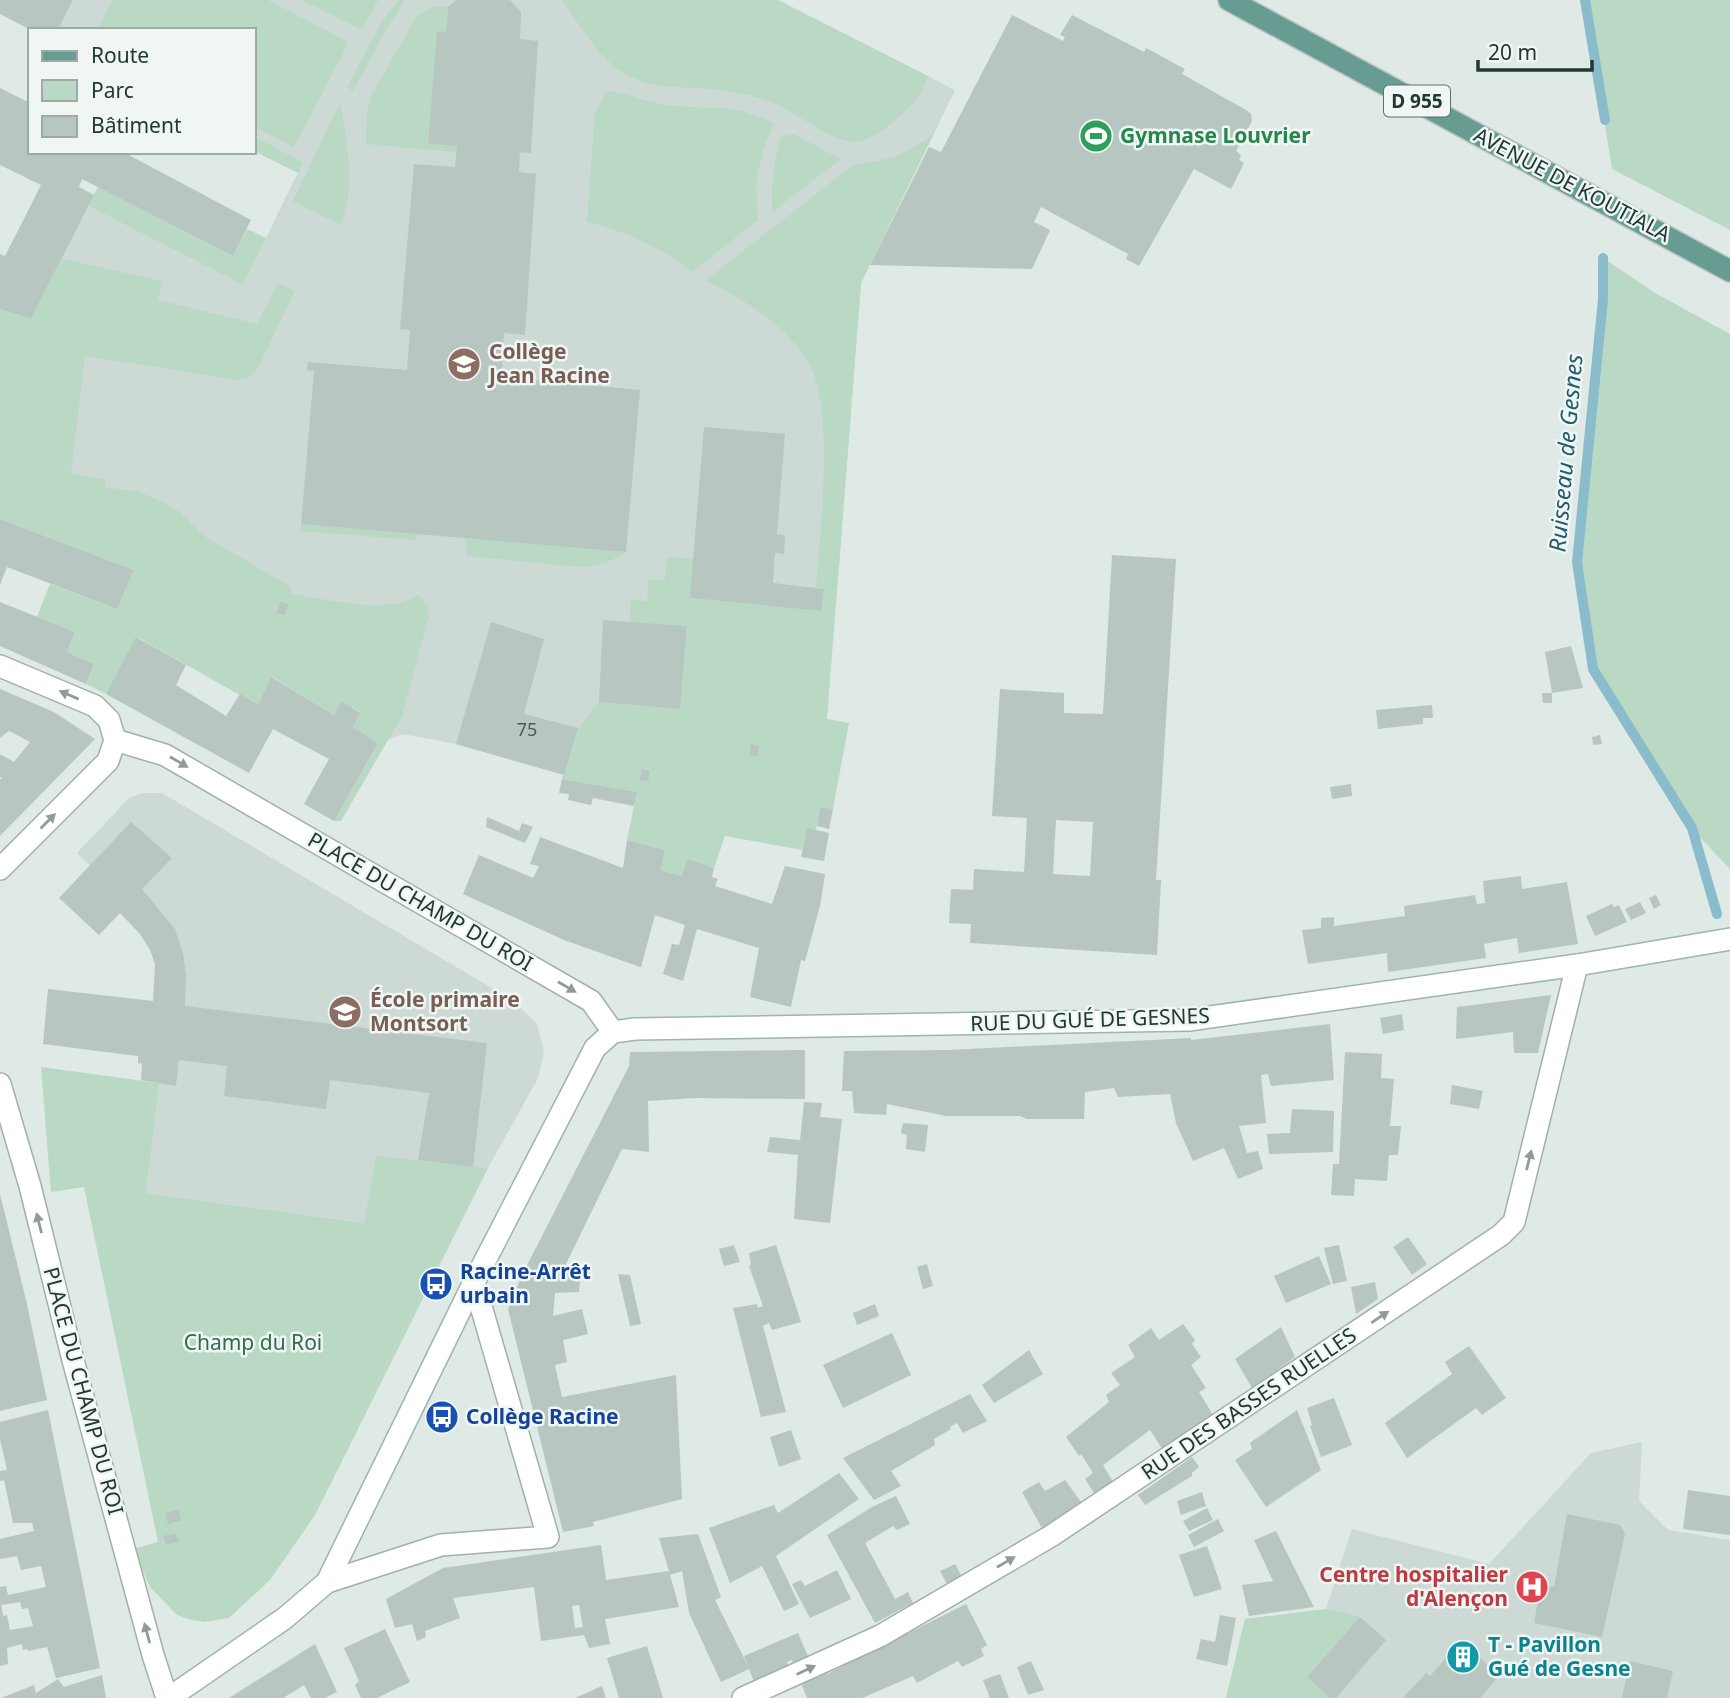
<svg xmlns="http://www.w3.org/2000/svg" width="1730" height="1698" font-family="'Noto Sans',sans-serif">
<rect width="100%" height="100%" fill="#dfe9e5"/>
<path fill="#cdd9d4" d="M73,0H778L955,90L861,283L837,591L821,611L691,598L680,709L599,702L578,728L564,775L456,744L403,734L378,743L395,714L281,602L37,475L35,312L88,206L243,285L303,162L254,136V30H58Z
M144,793H162L512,1000L537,1024L544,1051L538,1078L488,1168L473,1167L365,1223L146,1193L169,984L143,918L77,853L130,797Z
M1642,1442L1639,1501L1668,1530L1730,1540V1698H1226L1245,1619L1326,1609L1352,1529L1489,1564L1591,1453Z"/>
<path fill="#b9d9c4" d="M113,0H268L349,42L294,147L254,126V30H97Z
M301,0H378L362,30Z
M399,0H405L384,33L353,91L347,87L384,18Z
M562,0H778L928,76C925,83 922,90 919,96C909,111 874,141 855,142C832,142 793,110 769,101C751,95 731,91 712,89C675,86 635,90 607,60C590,43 576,20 562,0Z
M1585,0H1730V230L1612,169Z
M431,7H448L446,32H437L428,142L457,146L456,152L366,144L367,111L372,94L417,16Z
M955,90L861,283L827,719L849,723L833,809L820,807L816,830L807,829L802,850L725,836L714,868L687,860L682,876L661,870L665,850L627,840L637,792L562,779L578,728L599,702L680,709L687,626L630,622L631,600L647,601L649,580H665L667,557L694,559L691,598L821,611L824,589L816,588C820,534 835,409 809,364C787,325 745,301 706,280L852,166L895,157L928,139L938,125Z
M607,91C624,91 638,100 655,103C698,112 729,100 774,123C758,161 754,179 758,220L692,272C660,247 626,231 587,222L595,112Z
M340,103C348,145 355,185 341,225L293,201Z
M793,134L841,159L772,212C771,186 774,162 781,137Z
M254,136L303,162L298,173L254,151Z
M98,187L233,256L247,229L266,238L243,285L88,206Z
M1603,258L1655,293L1730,334V869L1692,829L1594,670L1577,564L1603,299Z
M62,259L162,281L158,300L257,324L278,283L295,291L258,368L250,376L239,380L85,356L71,473L105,480V487L139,492L163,502L179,511L204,536L291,587V594C322,598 394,617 418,594L427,606L429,615L402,716L341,821H334L378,743L353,727L360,712L342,702L334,715L272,677L258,705L137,637L106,694L86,684L94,664L67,652L75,632L37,617L50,584L117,609L134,570L0,519V309L31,319Z
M301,524L418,534L416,540L301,531Z
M466,538L626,552C611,562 598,566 580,567L467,556Z
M41,1067L159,1083L146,1193L364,1223L376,1156L488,1168L315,1515L270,1580L229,1618L204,1622L189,1619L177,1615L150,1587L133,1549L158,1542L84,1187L51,1192Z
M1327,1609L1360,1617L1307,1677L1330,1698H1226L1245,1619Z"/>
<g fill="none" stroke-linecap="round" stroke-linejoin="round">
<path stroke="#8abccb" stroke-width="10" d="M1585,0L1605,120
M1603,258V299L1577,562L1593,669L1692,828L1717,914"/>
</g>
<path fill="#b7c6c1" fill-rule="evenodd" d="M0,0H73L58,30H31L0,14Z
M456,0H510L521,12L520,39L538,41L531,153L520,152L519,172L536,174L525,335L504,333L501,377L640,390L626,552L301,524L314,371L307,370L308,362L407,370L410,330L400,329L414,164L455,167L457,146L428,143L437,31L446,32L448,7Z
M1012,15L1063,41L1065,37L1060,35L1072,15L1144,52L1146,48L1185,69L1182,74L1246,110L1251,114L1252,121L1236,151L1241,155L1239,160L1244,163L1231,189L1194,169L1139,266L1126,259L1128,254L1041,207L1034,222L1050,230L1032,269L870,265L929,147L941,152Z
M0,88L30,103V152H123L251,220L233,256L82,179L79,187L94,195L31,319L0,309V254L5,256L41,185L0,165Z
M704,427L785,434L777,534L785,535L784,554L775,553L773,583L824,589L821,611L690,598Z
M0,519L134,570L117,609L7,567L0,585Z
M1112,555L1176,559L1156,880H1161L1157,955L970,943L971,924L949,923L951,889L973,890L974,869L1024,872L1027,818L992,816L1000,689L1064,693V713L1103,714ZM1056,820L1093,822L1090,876L1053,874Z
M0,602L75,632L67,652L94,664L86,684L0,646Z
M280,602L288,604L285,615L277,614Z
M603,620L687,626L680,709L599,702Z
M491,622L544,639L524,714L578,728L564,775L456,744Z
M136,637L186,665L176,685L226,716L240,694L258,705L271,677L334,715L342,701L360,713L353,727L378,743L334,821L304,804L329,759L273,729L249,773L106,694Z
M1571,646L1583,688L1552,693V703H1543L1542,693H1552L1545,652Z
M0,689L54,712L95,739L0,836V780L2,778L0,777V754L14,762L30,742L9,731L0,738Z
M1432,705L1433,718H1423V724L1378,729L1376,710Z
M1600,735L1602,744L1593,745L1592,737Z
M751,744L759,746L758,757L749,755Z
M642,769L650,771L648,781L640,780Z
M562,779L637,792L634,806L593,798L591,805L568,800L569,794L559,793Z
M1351,784L1352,796L1332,799L1330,787Z
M820,807L833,809L829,829L817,826Z
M487,817L519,831L522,823L533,827L525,843L486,827Z
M131,822L172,858L142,889L175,929L183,953L186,976L185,1006L487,1043L473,1167L418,1160L429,1093L330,1080L326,1109L224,1096L227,1066L179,1060L176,1086L141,1080L142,1064L138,1063V1056L43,1044L48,989L153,1001L155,964L150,950L140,934L120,913L99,935L59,898Z
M807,828L829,833L824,861L801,857Z
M540,837L623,868L627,840L665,850L661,870L682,876L687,859L714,868L712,877L718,879L715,886L772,904L785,866L825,874L820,906L805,961L801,960L791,1007L750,997L759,948L697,929L683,981L663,974L672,944L679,945L685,925L655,915L641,967H640L564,940L463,894L479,855L533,878L539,866L530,864Z
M1521,876L1522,889L1567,882L1578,944L1519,953L1517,938L1484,944L1486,958L1388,972L1387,953L1308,964L1302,930L1321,928V918L1334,917V926L1405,916L1404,906L1475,895L1477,904L1485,903L1483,881Z
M1656,895L1661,905L1654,909L1649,898Z
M1640,902L1646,913L1631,920L1625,909Z
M1612,904L1614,907L1619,905L1627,922L1595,936L1586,916Z
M1551,995L1538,1053H1514L1513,1032L1456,1039L1457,1007Z
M1402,1014L1404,1030L1383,1034L1380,1018Z
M1330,1024L1334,1080L1271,1086L1268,1074L1261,1075L1266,1123L1239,1126L1247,1153L1258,1151L1263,1169L1238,1179L1224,1148L1193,1161L1176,1123L1170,1094L1118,1097L1114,1088L1085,1092L1084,1119H1027L1020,1116H946L887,1104L886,1115L854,1113L852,1091H842L844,1051L949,1050L1191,1038V1040Z
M805,1050V1099L695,1098L648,1101L649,1152L622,1149L565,1266L581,1271L579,1292L555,1293L553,1316L582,1309L588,1334L563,1340L567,1362L555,1365L562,1397L676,1375L682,1499L593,1522L594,1526L563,1532L508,1309L522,1275L629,1066L630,1052Z
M1345,1052L1382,1054L1381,1078L1394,1079L1390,1126H1401L1398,1155H1389L1387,1181L1355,1179L1354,1196L1331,1195L1333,1164H1339Z
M1452,1085L1483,1091L1479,1109L1450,1104Z
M804,1102L822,1103L820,1117L842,1119L830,1223L794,1219L798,1155L767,1152L770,1137L800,1140Z
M1292,1109L1334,1111L1333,1152L1269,1154L1267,1134L1290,1133Z
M903,1123L928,1125L925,1152L906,1149L907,1135L901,1133Z
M0,1194L27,1304L47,1400L0,1411Z
M1408,1237L1427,1264L1412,1275L1393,1247Z
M734,1245L740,1262L724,1266L719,1249Z
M776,1245L801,1322L772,1330L769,1323L763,1326L786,1412L761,1417L733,1308L757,1304L758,1308L763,1306L749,1266L751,1265L749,1253Z
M1339,1245L1347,1281L1333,1284L1324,1248Z
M1319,1256L1331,1284L1286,1303L1274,1276Z
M927,1264L933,1286L923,1289L917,1267Z
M618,1274L630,1275L641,1324L630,1326Z
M1375,1282L1378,1299L1356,1314L1351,1287Z
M875,1304L879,1316L857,1325L853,1313Z
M1183,1324L1195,1340L1192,1344L1201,1357L1191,1365L1206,1388L1199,1392L1213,1415L1163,1450L1150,1430L1103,1465L1115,1485L1097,1498L1085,1479L1093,1473L1081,1454L1079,1456L1066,1437L1109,1402L1106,1395L1120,1385L1111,1373L1135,1357L1128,1345L1151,1328L1159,1340Z
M1281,1327L1295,1357L1252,1388L1235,1359Z
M892,1333L911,1375L843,1408L823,1365Z
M1469,1346L1506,1398L1482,1415L1476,1408L1407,1458L1385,1423L1452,1374L1445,1362Z
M1029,1350L1043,1374L994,1403L982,1385Z
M970,1394L987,1421L963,1433L957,1423L950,1427L951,1429L934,1439L935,1445L891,1471L901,1486L874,1500L843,1458Z
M1334,1398L1352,1445L1321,1457L1310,1426L1312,1425L1307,1408Z
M48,1410L100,1668L56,1678L47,1647L28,1651L27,1649L23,1650L22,1644L7,1648L8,1664L0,1666V1587L6,1586L8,1595L46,1587L41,1566L21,1570L17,1556L0,1559V1539L34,1531L32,1523H13L4,1480L0,1481V1471L7,1470L0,1439V1422ZM20,1602L22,1609L28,1608L33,1626L10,1630L7,1615L3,1616L1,1605Z
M1297,1410L1321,1470L1266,1507L1235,1460L1252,1449L1250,1443Z
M791,1430L801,1459L779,1467L770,1437Z
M1192,1457L1199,1467L1192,1473V1476L1145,1505L1138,1495Z
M839,1473L859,1499L776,1556L799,1604L784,1611L762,1566L730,1583L709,1528L774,1505L778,1513Z
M1065,1480L1084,1506L1044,1532L1022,1492L1039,1482L1045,1491Z
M1688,1490L1730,1496V1535L1683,1529Z
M1202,1492L1206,1506L1181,1515L1177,1501Z
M896,1496L910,1524L897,1530L893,1526L865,1543L895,1599L908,1592L913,1603L875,1623L827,1535L872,1507Z
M1207,1508L1213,1520L1189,1531L1183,1521Z
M179,1509L181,1520L168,1524L165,1513Z
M1567,1514L1620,1525L1625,1534L1602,1637L1534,1623L1541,1584L1554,1587Z
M1218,1519L1224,1531L1194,1547L1188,1535Z
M1276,1531L1314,1607L1249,1616L1242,1585L1273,1581L1254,1540Z
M176,1533L179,1542L166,1545L163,1536Z
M698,1534L721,1597L715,1600L748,1666L744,1656L798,1633L810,1661L795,1667L792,1660L787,1662L789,1668L755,1684L749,1669L721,1682L689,1613L682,1571L670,1575L679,1607L605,1619L610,1644L589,1648L584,1635L541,1641L534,1587L453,1598L460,1618L425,1631L426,1637L417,1641L412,1624L395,1628L386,1599L443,1568L601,1545L606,1580L669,1571L659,1538ZM579,1605L583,1627L575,1628L572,1606Z
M1207,1546L1222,1589L1194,1597L1179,1555Z
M955,1564L963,1579L948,1586L940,1571Z
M837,1570L851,1599L810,1618L792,1584L801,1580L805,1586Z
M966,1604L987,1645L981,1649L984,1656L962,1667L958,1661L917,1683L913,1676L862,1698H807L801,1683L826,1671L827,1674Z
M1220,1615L1236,1618L1227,1666L1196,1659L1201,1639L1215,1642Z
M1360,1617L1386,1640L1336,1698H1330L1307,1677Z
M385,1629L410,1682L377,1698H361L355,1685L359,1681L344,1648Z
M1462,1640L1499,1676L1480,1698H1403L1426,1673L1430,1676Z
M315,1644L337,1692L325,1698H311L304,1685L283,1698H229Z
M647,1646L663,1698H619L607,1658Z
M1031,1661L1044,1690L1028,1695L1017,1667Z
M1630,1661L1673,1671L1667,1698H1622Z
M1000,1674L1009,1698H990L983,1680Z
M102,1675L106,1698H1L34,1685L36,1693L58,1679L64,1687Z
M602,1686L606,1698H575Z"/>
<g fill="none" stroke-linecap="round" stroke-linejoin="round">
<defs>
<path id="street" d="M0,666L95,706L109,720L115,740
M115,740L165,755L591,1001L613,1032
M0,869L108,761L115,740
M0,1084L30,1186L73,1360L153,1655L167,1698
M327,1582L441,1545L548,1537L474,1282
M743,1698L880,1636L1051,1536L1501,1235L1514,1222L1577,965"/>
<path id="secondary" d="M169,1698L285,1618L327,1582L474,1282L595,1048L613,1032L635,1029L1189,1020L1577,965L1730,939"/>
<path id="primary" d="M1229,0L1730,271"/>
</defs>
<use href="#street" stroke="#a2b0ac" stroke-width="24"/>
<use href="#secondary" stroke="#9fb4ae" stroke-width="24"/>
<use href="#primary" stroke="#bcc3c2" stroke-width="24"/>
<use href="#street" stroke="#fff" stroke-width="21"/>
<use href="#secondary" stroke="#fff" stroke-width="21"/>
<use href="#primary" stroke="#669c92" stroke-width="21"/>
</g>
<defs><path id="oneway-solid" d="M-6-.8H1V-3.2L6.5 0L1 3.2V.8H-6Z" transform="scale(1.75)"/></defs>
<g fill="#909c99">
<use href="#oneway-solid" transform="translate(69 695) rotate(-157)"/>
<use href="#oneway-solid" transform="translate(179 762) rotate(30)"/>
<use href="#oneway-solid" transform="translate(48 821) rotate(-45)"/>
<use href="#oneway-solid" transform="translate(567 987) rotate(30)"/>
<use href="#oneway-solid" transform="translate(1529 1160) rotate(-76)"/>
<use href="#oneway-solid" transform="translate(39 1223) rotate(-104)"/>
<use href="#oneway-solid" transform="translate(1380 1317) rotate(-34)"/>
<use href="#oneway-solid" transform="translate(1006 1562) rotate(-30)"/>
<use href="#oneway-solid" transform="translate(147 1633) rotate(-105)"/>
<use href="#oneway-solid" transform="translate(806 1670) rotate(-25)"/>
</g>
<defs>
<symbol id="stadium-disc" viewBox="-11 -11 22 22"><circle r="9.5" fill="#2e9e5b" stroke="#eff6f3"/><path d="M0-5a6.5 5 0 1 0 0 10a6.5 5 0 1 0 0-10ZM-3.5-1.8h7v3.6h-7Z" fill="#fff"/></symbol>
<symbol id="school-disc" viewBox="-11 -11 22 22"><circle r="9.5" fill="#8d6e63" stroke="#eff6f3"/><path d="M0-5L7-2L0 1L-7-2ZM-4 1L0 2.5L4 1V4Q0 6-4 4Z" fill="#fff"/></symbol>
<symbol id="bus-disc" viewBox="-11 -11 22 22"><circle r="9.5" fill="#1a4fb4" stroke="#eff6f3"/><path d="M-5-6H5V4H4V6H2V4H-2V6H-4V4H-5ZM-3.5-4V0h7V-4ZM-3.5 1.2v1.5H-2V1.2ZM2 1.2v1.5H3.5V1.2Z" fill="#fff"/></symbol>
<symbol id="hospital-disc" viewBox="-11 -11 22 22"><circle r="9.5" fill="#e0444e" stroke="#eff6f3"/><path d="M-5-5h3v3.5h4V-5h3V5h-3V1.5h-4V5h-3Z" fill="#fff"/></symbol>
<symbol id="building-disc" viewBox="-11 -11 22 22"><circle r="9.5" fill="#0f9aa8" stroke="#eff6f3"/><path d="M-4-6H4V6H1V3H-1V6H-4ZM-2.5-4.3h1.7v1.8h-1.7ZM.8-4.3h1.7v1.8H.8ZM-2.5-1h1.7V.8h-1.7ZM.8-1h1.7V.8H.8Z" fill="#fff"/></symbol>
</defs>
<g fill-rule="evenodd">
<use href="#stadium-disc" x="1077" y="117" width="38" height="38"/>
<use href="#school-disc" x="445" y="345" width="38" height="38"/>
<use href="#school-disc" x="326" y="993" width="38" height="38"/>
<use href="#bus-disc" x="417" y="1265" width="38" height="38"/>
<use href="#bus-disc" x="423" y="1398" width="38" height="38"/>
<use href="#hospital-disc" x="1513" y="1568" width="38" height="38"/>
<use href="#building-disc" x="1444" y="1638" width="38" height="38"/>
</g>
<g text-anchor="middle" stroke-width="5" stroke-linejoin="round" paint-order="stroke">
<g font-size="18" fill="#465c56">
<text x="527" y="736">75</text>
</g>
<rect fill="#eff6f3" stroke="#5f716d" stroke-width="2" x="1384" y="85.5" width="66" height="31" rx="5"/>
<g font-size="19" font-weight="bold" fill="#213833">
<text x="1417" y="108">D 955</text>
</g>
<g font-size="21" font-weight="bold" fill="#27864d" stroke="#eff6f3" text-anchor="start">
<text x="1120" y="143">Gymnase Louvrier</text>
</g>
<g font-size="21" fill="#213833" stroke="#eff6f3">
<text transform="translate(1572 185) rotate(28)" y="7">AVENUE DE KOUTIALA</text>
<text transform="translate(420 902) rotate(30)" y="7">PLACE DU CHAMP DU ROI</text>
<text transform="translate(1090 1020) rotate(-2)" y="7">RUE DU GUÉ DE GESNES</text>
<text transform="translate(83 1391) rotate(75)" y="7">PLACE DU CHAMP DU ROI</text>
<text transform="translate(1249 1404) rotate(-34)" y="7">RUE DES BASSES RUELLES</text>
</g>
<g font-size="21" font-weight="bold" fill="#785e54" stroke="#eff6f3" text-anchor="start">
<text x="489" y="359">Collège<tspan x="489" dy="24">Jean Racine</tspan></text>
<text x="370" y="1007">École primaire<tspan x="370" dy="24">Montsort</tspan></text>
</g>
<g font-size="21" font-weight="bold" fill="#164399" stroke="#eff6f3" text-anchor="start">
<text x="460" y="1279">Racine-Arrêt<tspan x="460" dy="24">urbain</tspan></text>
<text x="466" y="1424">Collège Racine</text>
</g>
<g font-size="21" fill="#2e6c4b" stroke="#eff6f3">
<text x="253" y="1350">Champ du Roi</text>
</g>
<g font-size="21" font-weight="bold" fill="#be3a42" stroke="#eff6f3" text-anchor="end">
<text x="1508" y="1582">Centre hospitalier<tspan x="1508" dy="24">d'Alençon</tspan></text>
</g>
<g font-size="21" font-weight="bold" fill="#0d838f" stroke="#eff6f3" text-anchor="start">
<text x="1488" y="1652">T - Pavillon<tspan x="1488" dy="24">Gué de Gesne</tspan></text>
</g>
<g font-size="23" font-style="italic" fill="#205c6f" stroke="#eff6f3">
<text transform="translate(1566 453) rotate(-85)" y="8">Ruisseau de Gesnes</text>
</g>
</g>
<rect x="28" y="28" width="228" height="126" fill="#eff6f3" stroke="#9daaa6" stroke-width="2"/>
<rect x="42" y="51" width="35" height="10" fill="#669c92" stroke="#9daaa6" stroke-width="2"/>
<text x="91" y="63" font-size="21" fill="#213833">Route</text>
<rect x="42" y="80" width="35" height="21" fill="#b9d9c4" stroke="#9daaa6" stroke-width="2"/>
<text x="91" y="98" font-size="21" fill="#213833">Parc</text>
<rect x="42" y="116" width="35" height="21" fill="#b7c6c1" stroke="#9daaa6" stroke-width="2"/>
<text x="91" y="133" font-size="21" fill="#213833">Bâtiment</text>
<path d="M1478 60v10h114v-10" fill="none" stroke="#213833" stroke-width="3.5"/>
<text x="1488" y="60" font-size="21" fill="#213833" stroke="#eff6f3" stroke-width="5" paint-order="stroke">20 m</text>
</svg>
